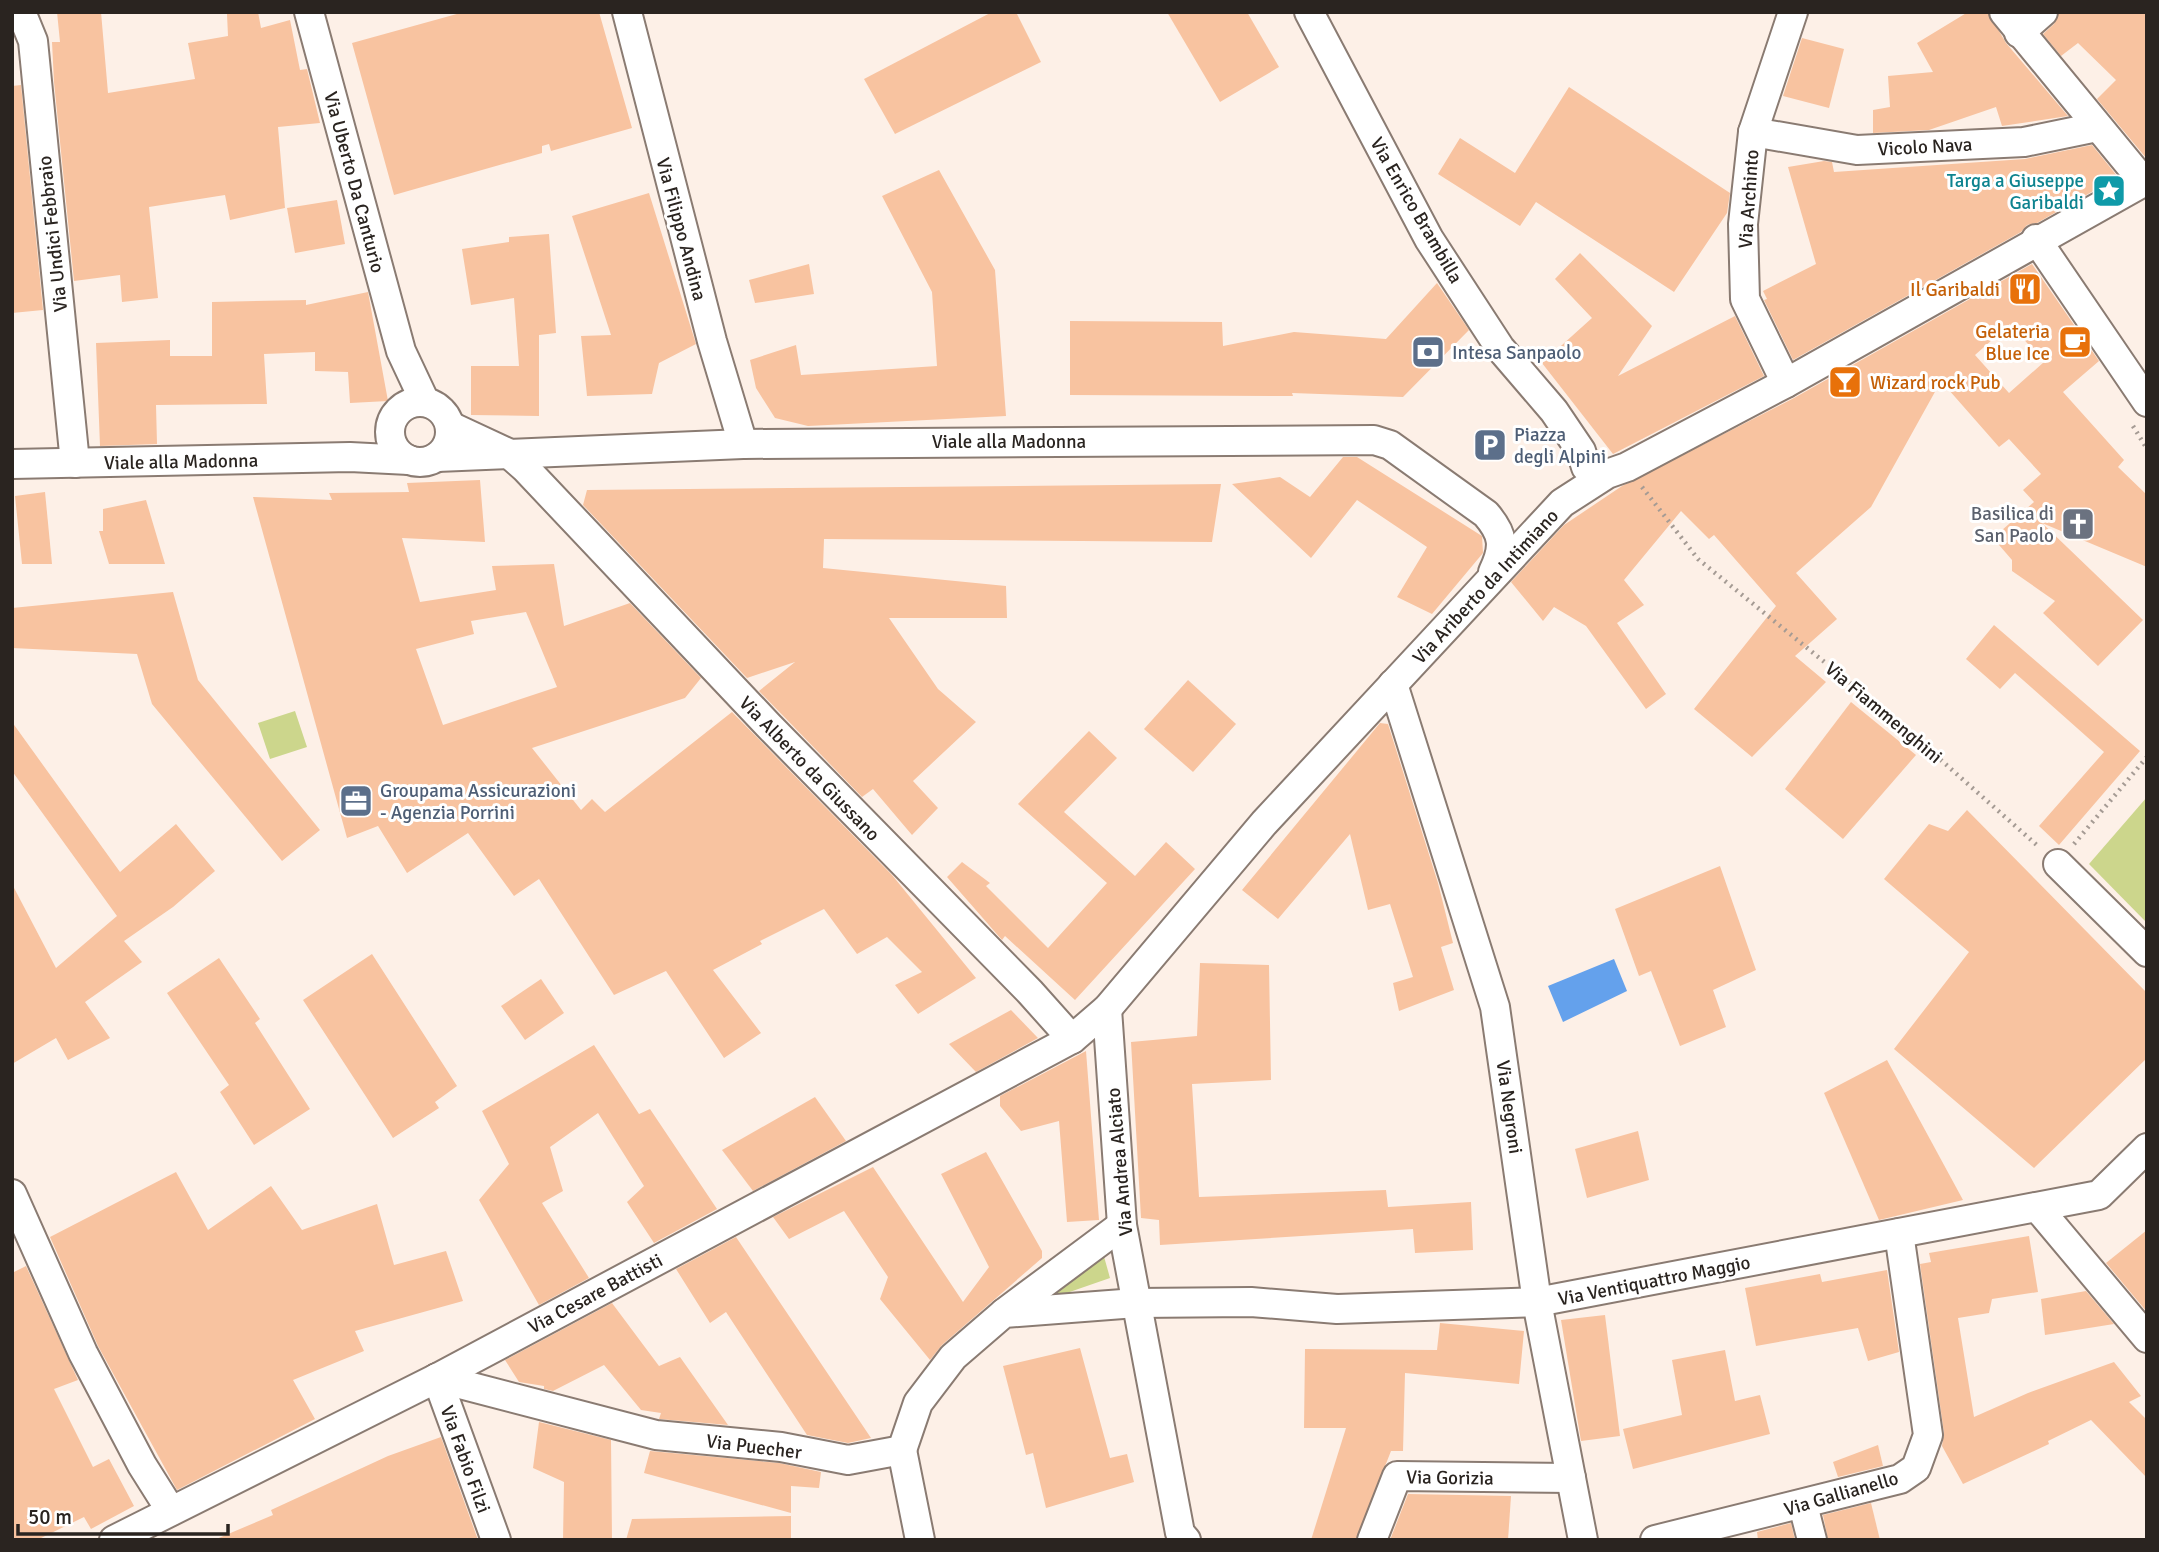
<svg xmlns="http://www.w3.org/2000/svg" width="2159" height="1552" font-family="Signika,sans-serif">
<rect width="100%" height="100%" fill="#fdf0e7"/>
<!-- green -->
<g fill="#ccd68c">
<path d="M 295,711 L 307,747 L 270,759 L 258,723 Z"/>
<path d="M 2147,797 L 2147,923 L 2089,864 Z"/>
<path d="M 1103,1253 L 1110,1278 L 1035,1304 Z"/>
</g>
<!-- water -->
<path fill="#64a1ec" d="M 1614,959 L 1627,991 L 1563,1022 L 1548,986 Z"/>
<!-- building -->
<g fill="#f8c3a0" fill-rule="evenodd">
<path d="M 57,12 L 101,12 L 108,93 L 195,79 L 188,43 L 228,36 L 227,14 L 258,12 L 261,28 L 290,20 L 300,70 L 307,69 L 320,123 L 278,127 L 285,208 L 230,220 L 225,195 L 149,207 L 158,298 L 122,302 L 120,275 L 74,281 L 54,82 L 52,42 L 60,42 Z"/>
<path d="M 464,12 L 599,12 L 632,128 L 551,151 L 549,144 L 542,146 L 542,153 L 394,195 L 352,43 Z"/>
<path d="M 992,12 L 1016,12 L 1041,62 L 895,134 L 864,79 Z"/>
<path d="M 1167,12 L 1247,12 L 1279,67 L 1220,102 Z"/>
<path d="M 1968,12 L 1988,12 L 2006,43 L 2068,116 L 2002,126 L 1996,107 L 1929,130 L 1873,133 L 1873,110 L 1890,107 L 1888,76 L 1933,72 L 1917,43 Z"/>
<path d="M 2059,12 L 2147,12 L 2147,159 L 2097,99 L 2116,80 L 2078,43 L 2061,56 L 2043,34 L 2054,24 Z"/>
<path d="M 1802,38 L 1844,49 L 1829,108 L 1783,96 Z"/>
<path d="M 21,85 L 43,310 L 12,313 L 12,86 Z"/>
<path d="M 1569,87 L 1730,193 L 1727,213 L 1674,292 L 1536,202 L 1520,226 L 1438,174 L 1460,138 L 1515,173 Z"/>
<path d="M 2092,145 L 2118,177 L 2037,223 L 2027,225 L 2021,232 L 1793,360 L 1764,300 L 1767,299 L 1763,291 L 1816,264 L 1788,167 L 1824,161 L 1832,162 L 1834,172 L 2025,159 Z"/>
<path d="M 939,170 L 995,270 L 1006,416 L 808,426 L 775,418 L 756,388 L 750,360 L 796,345 L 801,375 L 937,366 L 932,292 L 882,196 Z"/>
<path d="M 649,193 L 696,344 L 659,363 L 652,394 L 587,396 L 581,336 L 611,335 L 572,216 Z"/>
<path d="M 337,200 L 345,244 L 295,253 L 287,208 Z"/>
<path d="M 549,234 L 556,333 L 539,335 L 539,416 L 471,415 L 471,366 L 519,366 L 514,298 L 471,305 L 462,249 L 509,242 L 509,237 Z"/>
<path d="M 1580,253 L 1652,326 L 1618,376 L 1735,316 L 1764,376 L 1613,454 L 1542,363 L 1592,318 L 1555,279 Z"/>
<path d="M 809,264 L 814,294 L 755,303 L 749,280 Z"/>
<path d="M 2032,264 L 2099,361 L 2063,392 L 2124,460 L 2118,467 L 2147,495 L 2147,567 L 2042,523 L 2143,620 L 2098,666 L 2043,613 L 2055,601 L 2012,571 L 2012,560 L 1993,538 L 2034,502 L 2023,490 L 2041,474 L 2009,439 L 1999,447 L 1941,381 L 1871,507 L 1796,573 L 1837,619 L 1795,656 L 1826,682 L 1752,757 L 1694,709 L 1776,606 L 1714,535 L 1709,539 L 1681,511 L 1624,580 L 1644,605 L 1617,623 L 1666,694 L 1646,709 L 1586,626 L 1554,607 L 1543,621 L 1511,582 L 1564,525 L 1622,486 L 1794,398 ZM 2010,324 L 2044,362 L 2009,393 L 1975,355 Z"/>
<path d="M 1437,283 L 1469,330 L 1403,397 L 1292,393 L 1293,396 L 1070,395 L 1070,321 L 1222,322 L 1223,346 L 1294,332 L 1386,339 Z"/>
<path d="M 368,292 L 388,401 L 350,403 L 348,372 L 315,371 L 315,352 L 264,354 L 267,404 L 156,405 L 157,444 L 100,446 L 96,343 L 170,340 L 170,356 L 212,356 L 212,302 L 306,300 L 306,305 Z"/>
<path d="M 1343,457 L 1357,457 L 1482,536 L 1483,553 L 1432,614 L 1397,597 L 1427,547 L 1357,500 L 1311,558 L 1232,484 L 1280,477 L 1310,497 Z"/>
<path d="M 480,480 L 485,542 L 402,538 L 420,602 L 496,590 L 492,566 L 554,564 L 564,626 L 630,603 L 701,678 L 685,698 L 532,748 L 581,810 L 592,799 L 605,812 L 732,712 L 892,875 L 976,978 L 918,1014 L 895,985 L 922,972 L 887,937 L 857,954 L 824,909 L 760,941 L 762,944 L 713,970 L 761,1033 L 724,1058 L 666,971 L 614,995 L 539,879 L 514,896 L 468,833 L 407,873 L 378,826 L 347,838 L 253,497 L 332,500 L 329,493 L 409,492 L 407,483 ZM 526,612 L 557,687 L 443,725 L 416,649 L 474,634 L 471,621 Z"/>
<path d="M 1221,484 L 1212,542 L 824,539 L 823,568 L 1006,586 L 1007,618 L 889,618 L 938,689 L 976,722 L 913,781 L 938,808 L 912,835 L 873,789 L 862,797 L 759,691 L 795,662 L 747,678 L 583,505 L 587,490 Z"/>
<path d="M 45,492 L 52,564 L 22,564 L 15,496 Z"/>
<path d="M 146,500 L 165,564 L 109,564 L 99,531 L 103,531 L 103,509 Z"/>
<path d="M 173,592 L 198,680 L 320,830 L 282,861 L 152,704 L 137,654 L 12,648 L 12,608 Z"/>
<path d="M 1994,625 L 2140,751 L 2059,845 L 2039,826 L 2104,752 L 2015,673 L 2000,689 L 1966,659 Z"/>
<path d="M 1188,680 L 1236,724 L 1193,772 L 1144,729 Z"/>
<path d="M 1851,702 L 1916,755 L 1843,839 L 1785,789 Z"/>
<path d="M 12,722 L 120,872 L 176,824 L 215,871 L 173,907 L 124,941 L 142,962 L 85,1002 L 110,1038 L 68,1060 L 56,1038 L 12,1064 L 12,884 L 56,968 L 117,916 L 12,771 Z"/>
<path d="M 1380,723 L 1388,724 L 1438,883 L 1453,943 L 1441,947 L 1454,990 L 1399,1011 L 1393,983 L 1413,977 L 1390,904 L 1368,910 L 1350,834 L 1278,919 L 1242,890 Z"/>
<path d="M 1089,731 L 1117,758 L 1064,812 L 1135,876 L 1166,842 L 1195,869 L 1075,1000 L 1005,936 L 1002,940 L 947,877 L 962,862 L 990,883 L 986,886 L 1048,948 L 1107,883 L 1018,804 Z"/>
<path d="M 1967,810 L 2147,993 L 2147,1058 L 2034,1168 L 1894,1049 L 1969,952 L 1884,879 L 1929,824 L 1948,831 Z"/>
<path d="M 1720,866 L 1756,970 L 1713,990 L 1726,1027 L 1680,1046 L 1651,971 L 1639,976 L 1615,909 Z"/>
<path d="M 372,954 L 457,1086 L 435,1102 L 439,1108 L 393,1138 L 303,1000 Z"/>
<path d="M 219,958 L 260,1019 L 255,1023 L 310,1109 L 254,1145 L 220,1092 L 229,1085 L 167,993 Z"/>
<path d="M 1200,963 L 1269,965 L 1271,1080 L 1192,1084 L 1199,1197 L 1386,1190 L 1388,1207 L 1471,1202 L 1473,1250 L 1415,1253 L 1413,1229 L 1160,1245 L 1159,1220 L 1141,1218 L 1131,1042 L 1197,1036 Z"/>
<path d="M 541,979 L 564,1013 L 525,1040 L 501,1006 Z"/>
<path d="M 1011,1010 L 1038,1038 L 976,1072 L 949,1044 Z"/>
<path d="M 594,1045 L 639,1114 L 650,1109 L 717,1209 L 654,1243 L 627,1202 L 644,1186 L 598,1113 L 550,1147 L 563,1191 L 542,1203 L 589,1278 L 539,1305 L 479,1200 L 509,1164 L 482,1111 Z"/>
<path d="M 1086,1051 L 1099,1220 L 1067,1222 L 1059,1121 L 1021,1131 L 1000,1106 L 1000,1096 Z"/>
<path d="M 1887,1060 L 1963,1200 L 1879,1220 L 1824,1093 Z"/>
<path d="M 815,1097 L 846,1141 L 753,1191 L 722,1150 Z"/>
<path d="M 1638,1131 L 1649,1180 L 1587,1198 L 1575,1149 Z"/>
<path d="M 986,1152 L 1042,1251 L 1042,1258 L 942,1345 L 930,1360 L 880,1299 L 888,1277 L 844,1211 L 789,1239 L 773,1217 L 873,1167 L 963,1302 L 989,1267 L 941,1174 Z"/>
<path d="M 176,1172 L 208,1230 L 271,1186 L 302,1230 L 377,1204 L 394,1265 L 446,1251 L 463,1301 L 355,1331 L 364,1351 L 293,1380 L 315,1419 L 177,1490 L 98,1346 L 50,1237 Z"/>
<path d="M 2147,1230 L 2147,1312 L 2106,1263 Z"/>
<path d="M 2029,1236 L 2038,1292 L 1992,1299 L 1989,1313 L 1958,1318 L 1974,1417 L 2028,1393 L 2114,1362 L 2141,1396 L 2129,1402 L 2147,1420 L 2147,1478 L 2091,1420 L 2048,1441 L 2049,1444 L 1963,1484 L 1942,1446 L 1944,1433 L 1920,1264 L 1931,1262 L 1929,1253 Z"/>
<path d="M 736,1237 L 871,1438 L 848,1443 L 807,1435 L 726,1312 L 710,1323 L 676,1269 Z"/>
<path d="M 26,1266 L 78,1380 L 54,1389 L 93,1467 L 109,1459 L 134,1506 L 91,1529 L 84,1517 L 37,1540 L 12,1540 L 12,1273 Z"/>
<path d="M 1887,1270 L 1899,1352 L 1868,1361 L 1858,1328 L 1756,1346 L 1745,1288 L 1820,1274 L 1822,1282 Z"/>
<path d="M 2086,1291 L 2114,1324 L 2045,1335 L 2041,1299 Z"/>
<path d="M 612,1303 L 659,1366 L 680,1357 L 728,1425 L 659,1419 L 661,1413 L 641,1410 L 604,1365 L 553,1391 L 544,1389 L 544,1386 L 519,1382 L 505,1360 Z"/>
<path d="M 1605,1315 L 1620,1436 L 1581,1441 L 1561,1320 Z"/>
<path d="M 1440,1323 L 1524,1331 L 1519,1384 L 1405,1373 L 1403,1451 L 1391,1451 L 1356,1540 L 1311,1540 L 1346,1428 L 1304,1428 L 1305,1349 L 1437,1350 Z"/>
<path d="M 1080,1348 L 1110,1458 L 1127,1454 L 1134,1482 L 1046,1508 L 1033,1453 L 1026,1455 L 1003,1366 Z"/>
<path d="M 1725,1350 L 1735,1401 L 1760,1395 L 1770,1434 L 1633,1469 L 1623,1429 L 1682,1415 L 1672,1360 Z"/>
<path d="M 539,1422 L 611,1440 L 612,1540 L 563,1540 L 564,1482 L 533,1468 Z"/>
<path d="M 441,1437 L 478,1540 L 214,1540 L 273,1515 L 271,1510 L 388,1456 Z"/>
<path d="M 1878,1445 L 1883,1466 L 1838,1477 L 1833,1462 Z"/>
<path d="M 650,1451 L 779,1463 L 821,1472 L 819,1488 L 791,1486 L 791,1513 L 644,1473 Z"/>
<path d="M 1408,1494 L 1511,1496 L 1508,1540 L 1390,1540 Z"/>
<path d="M 1871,1503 L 1880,1540 L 1828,1540 L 1823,1515 Z"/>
<path d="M 791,1516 L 791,1540 L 626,1540 L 632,1519 Z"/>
<path d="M 1791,1523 L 1795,1540 L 1758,1540 L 1757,1532 Z"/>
</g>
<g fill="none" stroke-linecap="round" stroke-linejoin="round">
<defs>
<g id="minor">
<path d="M 309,12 L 401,351 L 425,402"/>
<path d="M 627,12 L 712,341 L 743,444"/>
<path d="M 1309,12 L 1429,239 L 1500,348 L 1554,411 L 1581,451 L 1586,467"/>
<path d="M 2004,12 L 2143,181"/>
<path d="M 12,14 L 24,19 L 33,41 L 75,463"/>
<path d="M 2019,33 L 2043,12"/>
<path d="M 1753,132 L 1857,150 L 2024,142 L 2097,127"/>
<path d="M 2036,239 L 2147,402"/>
<path d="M 1786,383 L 1745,299 L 1743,224 L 1753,132 L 1793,12"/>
<circle cx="420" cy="432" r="30"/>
<path d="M 450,426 L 508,453 L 525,468 L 768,725 L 1030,992 L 1072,1039"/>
<path d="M 437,457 L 743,444 L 1374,440 L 1390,445 L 1486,514 C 1504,535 1505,547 1493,572"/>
<path d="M 12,464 L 350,457 L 409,460"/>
<path d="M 1393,684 L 1495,1007 L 1537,1302 L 1583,1540"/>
<path d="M 2058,864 L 2147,952"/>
<path d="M 1107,1009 L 1122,1225 L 1180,1533 L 1186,1540"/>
<path d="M 12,1194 L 83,1353 L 142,1465 L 171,1511"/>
<path d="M 2037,1207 L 2147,1338"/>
<path d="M 1004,1313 L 1122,1225"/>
<path d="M 437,1378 L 656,1435 L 781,1447 L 848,1460 L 902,1450 L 918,1403 L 953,1357 L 1004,1313 L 1136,1303 L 1251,1302 L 1337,1309 L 1537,1302 L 2099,1195 L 2147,1148"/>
<path d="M 437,1378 L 496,1540"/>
<path d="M 902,1450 L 920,1540"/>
<path d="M 1803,1505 L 1812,1540"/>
<path d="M 114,1540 L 437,1378 L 1072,1039 L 1107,1009 L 1264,823 L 1562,503 L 1607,474 L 1627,467 L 1786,383 L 2147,180"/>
<path d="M 1372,1540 L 1397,1476 L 1571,1478"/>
<path d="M 1655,1540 L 1900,1479 L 1916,1468 L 1928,1435 L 1899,1233"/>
</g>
</defs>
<!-- minor casing -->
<use href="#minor" stroke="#8a7b72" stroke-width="32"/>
<!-- path -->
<g stroke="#a59b94" stroke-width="4.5" stroke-dasharray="2 5" stroke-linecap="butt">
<path d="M 2133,426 L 2147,449"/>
<path d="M 1642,487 L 1698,559 L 1898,722 L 2039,847"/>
<path d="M 2074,844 L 2147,757"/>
</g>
<!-- minor -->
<use href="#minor" stroke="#fff" stroke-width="28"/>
</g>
<!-- icons -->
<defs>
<symbol id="sight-square" viewBox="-11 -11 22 22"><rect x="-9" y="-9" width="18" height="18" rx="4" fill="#0f9aa8" stroke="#fff"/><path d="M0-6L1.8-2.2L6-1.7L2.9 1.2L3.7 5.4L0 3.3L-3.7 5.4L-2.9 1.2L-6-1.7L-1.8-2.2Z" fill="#fff"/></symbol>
<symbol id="restaurant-square" viewBox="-11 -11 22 22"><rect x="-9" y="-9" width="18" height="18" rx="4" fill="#e8710a" stroke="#fff"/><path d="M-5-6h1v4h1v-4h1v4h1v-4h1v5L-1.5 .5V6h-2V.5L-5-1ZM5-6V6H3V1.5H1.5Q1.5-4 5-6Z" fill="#fff"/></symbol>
<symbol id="cafe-square" viewBox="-11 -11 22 22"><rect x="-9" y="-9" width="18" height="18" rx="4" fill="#e8710a" stroke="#fff"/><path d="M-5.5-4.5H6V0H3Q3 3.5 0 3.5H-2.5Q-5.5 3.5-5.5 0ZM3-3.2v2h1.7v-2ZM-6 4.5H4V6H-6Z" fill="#fff"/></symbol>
<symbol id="bank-square" viewBox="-11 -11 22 22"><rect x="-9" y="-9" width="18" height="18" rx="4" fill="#5c6f8a" stroke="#fff"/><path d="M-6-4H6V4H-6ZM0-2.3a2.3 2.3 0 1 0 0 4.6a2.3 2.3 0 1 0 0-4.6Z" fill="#fff"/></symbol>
<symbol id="bar-square" viewBox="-11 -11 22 22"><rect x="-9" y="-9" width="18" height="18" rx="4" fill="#e8710a" stroke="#fff"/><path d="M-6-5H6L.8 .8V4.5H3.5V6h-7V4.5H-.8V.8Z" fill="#fff"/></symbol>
<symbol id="parking-square" viewBox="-11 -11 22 22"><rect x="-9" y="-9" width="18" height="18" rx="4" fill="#5c6f8a" stroke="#fff"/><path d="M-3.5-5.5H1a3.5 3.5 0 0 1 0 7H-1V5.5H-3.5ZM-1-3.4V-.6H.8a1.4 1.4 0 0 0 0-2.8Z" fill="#fff"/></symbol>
<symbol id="church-square" viewBox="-11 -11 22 22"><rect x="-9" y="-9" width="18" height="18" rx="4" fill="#6b7280" stroke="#fff"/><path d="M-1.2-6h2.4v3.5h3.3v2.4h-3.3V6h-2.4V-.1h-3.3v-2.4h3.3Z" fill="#fff"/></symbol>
<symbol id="office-square" viewBox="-11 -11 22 22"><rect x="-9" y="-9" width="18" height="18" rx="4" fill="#5c6f8a" stroke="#fff"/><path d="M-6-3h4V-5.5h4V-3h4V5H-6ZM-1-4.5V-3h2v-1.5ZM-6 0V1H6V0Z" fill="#fff"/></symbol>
</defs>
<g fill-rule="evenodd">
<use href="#sight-square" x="2090" y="172" width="38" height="38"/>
<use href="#restaurant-square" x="2006" y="270" width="38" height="38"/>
<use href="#cafe-square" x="2056" y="323" width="38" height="38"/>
<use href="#bank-square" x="1409" y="333" width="38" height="38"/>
<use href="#bar-square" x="1826" y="363" width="38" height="38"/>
<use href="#parking-square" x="1471" y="426" width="38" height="38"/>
<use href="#church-square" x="2059" y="505" width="38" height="38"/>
<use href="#office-square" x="337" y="782" width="38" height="38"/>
</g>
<g text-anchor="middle" stroke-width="6" stroke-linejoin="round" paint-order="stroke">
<!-- street labels -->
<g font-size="19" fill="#2a2420" stroke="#fff">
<text transform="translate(1925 146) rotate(-3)" y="7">Vicolo Nava</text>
<text transform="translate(355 182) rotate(75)" y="7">Via Uberto Da Canturio</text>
<text transform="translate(1748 199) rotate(-86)" y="7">Via Archinto</text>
<text transform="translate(1417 210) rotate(60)" y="7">Via Enrico Brambilla</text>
<text transform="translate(682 229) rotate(75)" y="7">Via Filippo Andina</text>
<text transform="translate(52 234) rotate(-96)" y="7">Via Undici Febbraio</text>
<text x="1009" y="448">Viale alla Madonna</text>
<text transform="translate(181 461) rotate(-1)" y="7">Viale alla Madonna</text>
<text transform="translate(1485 586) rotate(-47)" y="7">Via Ariberto da Intimiano</text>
<text transform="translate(1884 712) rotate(40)" y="7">Via Fiammenghini</text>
<text transform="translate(810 768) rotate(46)" y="7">Via Alberto da Giussano</text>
<text transform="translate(1510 1107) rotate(82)" y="7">Via Negroni</text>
<text transform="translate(1119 1162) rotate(-95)" y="7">Via Andrea Alciato</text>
<text transform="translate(1654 1280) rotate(-11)" y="7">Via Ventiquattro Maggio</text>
<text transform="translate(595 1293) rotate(-28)" y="7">Via Cesare Battisti</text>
<text transform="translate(754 1446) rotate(7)" y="7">Via Puecher</text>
<text transform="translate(466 1459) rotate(70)" y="7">Via Fabio Filzi</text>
<text transform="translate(1450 1477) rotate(1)" y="7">Via Gorizia</text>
<text transform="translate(1841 1493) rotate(-16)" y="7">Via Gallianello</text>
</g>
<!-- culture labels -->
<g font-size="19" fill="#0d838f" stroke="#fff" text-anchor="end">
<text x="2084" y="187">Targa a Giuseppe<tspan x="2084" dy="22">Garibaldi</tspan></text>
</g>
<!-- food labels -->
<g font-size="19" fill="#c56008" stroke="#fff" text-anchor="end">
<text x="2000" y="296">Il Garibaldi</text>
<text x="2050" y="338">Gelateria<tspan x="2050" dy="22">Blue Ice</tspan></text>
<text x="1870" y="389" text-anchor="start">Wizard rock Pub</text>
</g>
<!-- service labels -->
<g font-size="19" fill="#4e5e75" stroke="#fff" text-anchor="start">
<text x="1452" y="359">Intesa Sanpaolo</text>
<text x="1514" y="441">Piazza<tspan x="1514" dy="22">degli Alpini</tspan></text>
<text x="380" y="797">Groupama Assicurazioni<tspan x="380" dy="22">- Agenzia Porrini</tspan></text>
</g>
<!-- worship labels -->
<g font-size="19" fill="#5b616d" stroke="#fff" text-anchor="end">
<text x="2054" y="520">Basilica di<tspan x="2054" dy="22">San Paolo</tspan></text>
</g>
</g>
<!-- border -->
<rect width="2159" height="1552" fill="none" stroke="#2a2420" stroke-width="28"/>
<!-- scale -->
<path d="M18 1524v10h210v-10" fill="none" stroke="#2a2420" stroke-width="3.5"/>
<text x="28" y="1524" font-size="21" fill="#2a2420" stroke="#ffffff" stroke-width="5" paint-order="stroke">50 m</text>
</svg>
